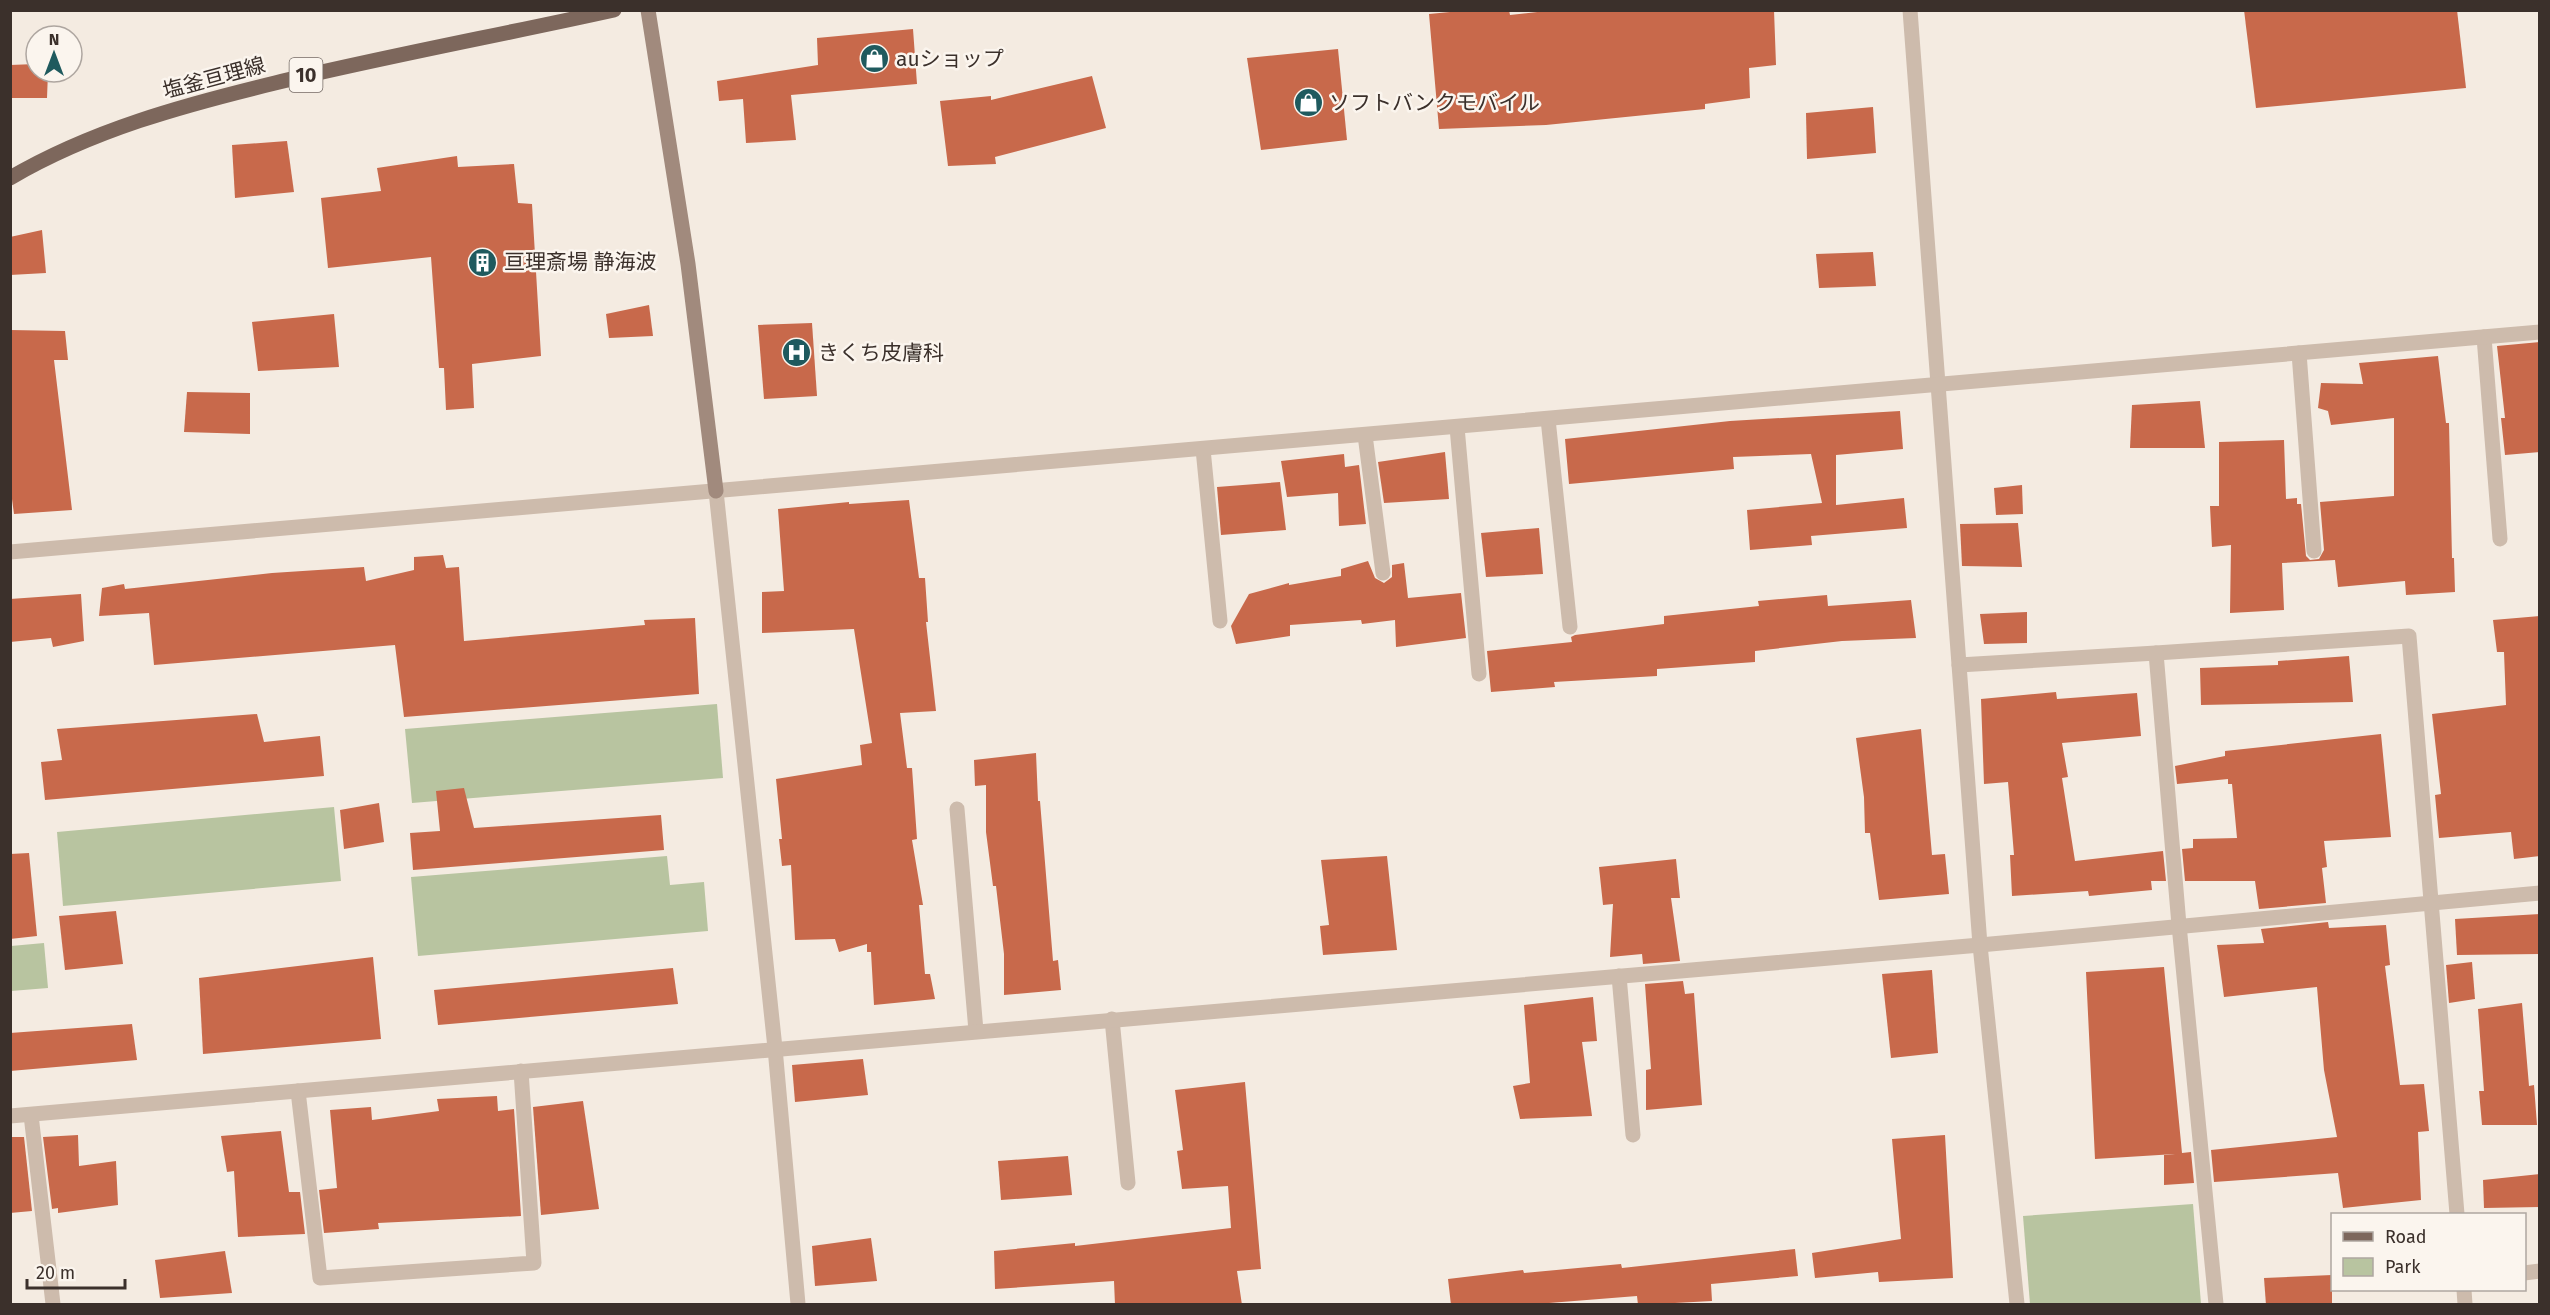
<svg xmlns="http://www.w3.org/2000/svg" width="2550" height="1315" font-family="'Fira Sans','Noto Sans JP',sans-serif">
<rect width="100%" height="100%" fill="#f4ebe1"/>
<!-- green -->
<g fill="#b8c4a0">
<path d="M 717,704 L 723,778 L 412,803 L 405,729 Z"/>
<path d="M 334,807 L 341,881 L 63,906 L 57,832 Z"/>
<path d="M 667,856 L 670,885 L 704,882 L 708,931 L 418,956 L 411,877 Z"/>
<path d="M 44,943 L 48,988 L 11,991 L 11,946 Z"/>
<path d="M 2193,1204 L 2201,1304 L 2030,1304 L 2023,1216 Z"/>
</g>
<!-- building -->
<g fill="#c8694b">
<path d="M 1471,10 L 1509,10 L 1510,15 L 1555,10 L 1774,10 L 1776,65 L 1749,68 L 1750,98 L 1705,104 L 1705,109 L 1546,125 L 1439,129 L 1429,14 Z"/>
<path d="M 2244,10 L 2457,10 L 2466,88 L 2256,108 Z"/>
<path d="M 913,29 L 917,84 L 791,95 L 796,140 L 746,143 L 743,99 L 719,101 L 717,81 L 818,65 L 817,38 Z"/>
<path d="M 1338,49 L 1347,140 L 1261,150 L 1247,58 Z"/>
<path d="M 36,64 L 36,72 L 48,72 L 47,98 L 10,98 L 10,65 Z"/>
<path d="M 1092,76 L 1106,128 L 995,157 L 996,164 L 948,166 L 940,101 L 991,96 L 991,100 Z"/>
<path d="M 1873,107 L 1876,153 L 1807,159 L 1806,113 Z"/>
<path d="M 287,141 L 294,192 L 235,198 L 232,145 Z"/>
<path d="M 457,156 L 458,167 L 514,164 L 518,203 L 532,204 L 541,356 L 472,364 L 474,408 L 446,410 L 444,368 L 439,368 L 431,257 L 328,268 L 321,198 L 381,191 L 377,168 Z"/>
<path d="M 42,230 L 46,273 L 10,275 L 10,237 Z"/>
<path d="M 1873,252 L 1876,286 L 1819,288 L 1816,254 Z"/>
<path d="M 649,305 L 653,336 L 609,338 L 606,314 Z"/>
<path d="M 334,314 L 339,367 L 258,371 L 252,322 Z"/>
<path d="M 812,323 L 817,396 L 764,399 L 758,325 Z"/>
<path d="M 10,330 L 65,331 L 68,360 L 54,360 L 72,510 L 14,514 L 10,484 Z"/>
<path d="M 2540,342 L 2540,452 L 2505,455 L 2501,418 L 2505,418 L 2497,346 Z"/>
<path d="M 2438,356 L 2446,423 L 2449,423 L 2452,558 L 2454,558 L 2455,592 L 2406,595 L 2405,581 L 2338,587 L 2335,560 L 2282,563 L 2284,610 L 2230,613 L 2231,545 L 2212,547 L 2210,506 L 2219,506 L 2219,442 L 2284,440 L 2286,499 L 2297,498 L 2297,504 L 2301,504 L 2306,556 L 2310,560 L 2319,559 L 2324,550 L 2320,502 L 2394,496 L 2394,418 L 2331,425 L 2328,411 L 2318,408 L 2321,383 L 2363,384 L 2359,363 Z"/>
<path d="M 187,392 L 250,393 L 250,434 L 184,432 Z"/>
<path d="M 2200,401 L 2205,448 L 2130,448 L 2132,405 Z"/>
<path d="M 1900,411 L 1903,449 L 1836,455 L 1836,505 L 1904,498 L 1907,528 L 1811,536 L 1812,545 L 1750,550 L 1747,510 L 1822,503 L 1811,454 L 1733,457 L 1734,469 L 1569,484 L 1565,439 L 1730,421 Z"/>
<path d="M 1445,452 L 1449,499 L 1384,503 L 1378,462 Z"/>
<path d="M 1344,454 L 1345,467 L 1359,465 L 1366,524 L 1339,526 L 1338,493 L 1287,497 L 1281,461 Z"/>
<path d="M 1280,482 L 1286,530 L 1221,535 L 1217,487 Z"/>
<path d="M 2022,485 L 2023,514 L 1996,515 L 1994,488 Z"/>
<path d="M 909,500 L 919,578 L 925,578 L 928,622 L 926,622 L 936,711 L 900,713 L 907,768 L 912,768 L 917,839 L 912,840 L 923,905 L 919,905 L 925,974 L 930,974 L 935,999 L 874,1005 L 871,952 L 867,952 L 867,944 L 839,952 L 835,939 L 795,940 L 791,865 L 782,866 L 779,839 L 782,839 L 776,779 L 862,765 L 860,745 L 872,743 L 854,629 L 762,633 L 762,592 L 784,591 L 778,509 L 849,502 L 849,504 Z"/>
<path d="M 2018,523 L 2022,567 L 1962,566 L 1960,524 Z"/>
<path d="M 1539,528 L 1543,574 L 1486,577 L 1481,533 Z"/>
<path d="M 443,555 L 446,568 L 459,567 L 464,641 L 645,625 L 644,620 L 695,618 L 699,694 L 404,717 L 395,645 L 154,665 L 149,613 L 99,616 L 102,588 L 124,584 L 125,589 L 272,573 L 364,567 L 366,581 L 414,570 L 414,557 Z"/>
<path d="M 1368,561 L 1375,578 L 1384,583 L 1392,577 L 1392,565 L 1404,563 L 1408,598 L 1461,593 L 1466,638 L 1396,647 L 1395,620 L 1362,624 L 1361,620 L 1290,625 L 1290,636 L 1236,644 L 1231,626 L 1249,594 L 1289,583 L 1289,585 L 1341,576 L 1341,569 Z"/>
<path d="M 81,594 L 84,641 L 53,647 L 51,638 L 10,642 L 10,599 Z"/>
<path d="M 1827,595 L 1828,606 L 1911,600 L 1916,638 L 1842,641 L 1755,651 L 1755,662 L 1657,669 L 1657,676 L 1554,682 L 1555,687 L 1491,692 L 1487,651 L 1572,642 L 1571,637 L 1575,635 L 1664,624 L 1664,616 L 1759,606 L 1758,601 Z"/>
<path d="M 2027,612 L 2027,643 L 1984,644 L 1980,614 Z"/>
<path d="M 2540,616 L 2540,856 L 2514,859 L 2511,832 L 2439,838 L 2435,795 L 2441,794 L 2432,714 L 2506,705 L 2504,652 L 2497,652 L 2493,620 Z"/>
<path d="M 2349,656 L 2353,702 L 2201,705 L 2200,668 L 2278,665 L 2278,661 Z"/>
<path d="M 2056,692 L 2057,699 L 2137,693 L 2141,736 L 2062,743 L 2068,777 L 2062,778 L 2075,861 L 2163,851 L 2166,881 L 2151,881 L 2152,890 L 2089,896 L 2088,891 L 2012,896 L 2010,855 L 2014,855 L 2008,782 L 1984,784 L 1981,699 Z"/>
<path d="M 257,714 L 264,742 L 320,736 L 324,776 L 45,800 L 41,762 L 62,760 L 57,729 Z"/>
<path d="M 1921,729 L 1932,855 L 1945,854 L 1949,894 L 1879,900 L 1870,833 L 1865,833 L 1864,797 L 1856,738 Z"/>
<path d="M 2381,734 L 2391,837 L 2324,841 L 2327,867 L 2322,868 L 2326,903 L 2259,909 L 2255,881 L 2185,881 L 2182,849 L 2193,848 L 2193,839 L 2237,838 L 2232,784 L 2228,784 L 2228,779 L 2177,784 L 2175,766 L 2225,756 L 2225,751 Z"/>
<path d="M 1036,753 L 1038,801 L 1040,801 L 1053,961 L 1058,960 L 1061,990 L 1004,995 L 1004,954 L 996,886 L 993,886 L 986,832 L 986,785 L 975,786 L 974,760 Z"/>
<path d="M 464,788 L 474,828 L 661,815 L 664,850 L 413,870 L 410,833 L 440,831 L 436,791 Z"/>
<path d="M 379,803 L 384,842 L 344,849 L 340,810 Z"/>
<path d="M 29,853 L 37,936 L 10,939 L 10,854 Z"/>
<path d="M 1387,856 L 1397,950 L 1323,955 L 1320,926 L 1329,925 L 1321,860 Z"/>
<path d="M 1676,859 L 1680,898 L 1671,898 L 1680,961 L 1643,964 L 1642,954 L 1610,957 L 1613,904 L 1603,905 L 1599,867 Z"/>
<path d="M 116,911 L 123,964 L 65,970 L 59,916 Z"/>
<path d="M 2540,914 L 2540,954 L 2457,955 L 2455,919 Z"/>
<path d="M 2328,922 L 2329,928 L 2386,925 L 2390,965 L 2385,966 L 2400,1085 L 2424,1084 L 2429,1131 L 2418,1132 L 2421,1200 L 2343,1208 L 2338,1173 L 2214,1182 L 2211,1150 L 2337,1137 L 2324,1070 L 2317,987 L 2224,997 L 2217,945 L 2264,943 L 2261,929 Z"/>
<path d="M 373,957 L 381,1039 L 203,1054 L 199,978 Z"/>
<path d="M 2472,962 L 2475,999 L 2449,1003 L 2446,965 Z"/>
<path d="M 2164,967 L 2182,1153 L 2191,1152 L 2194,1183 L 2164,1185 L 2164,1155 L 2175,1154 L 2095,1159 L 2086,972 Z"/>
<path d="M 673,968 L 678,1004 L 438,1025 L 434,990 Z"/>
<path d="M 1932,970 L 1938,1053 L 1891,1058 L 1882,974 Z"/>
<path d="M 1683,981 L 1685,994 L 1694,993 L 1702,1105 L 1646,1110 L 1646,1070 L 1651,1069 L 1645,984 Z"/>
<path d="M 1593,997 L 1597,1041 L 1582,1042 L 1592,1116 L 1520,1119 L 1513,1086 L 1530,1083 L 1524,1005 Z"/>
<path d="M 2522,1003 L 2529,1086 L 2534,1085 L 2537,1125 L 2482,1125 L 2479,1091 L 2484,1091 L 2478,1009 Z"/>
<path d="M 132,1024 L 137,1060 L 10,1071 L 10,1033 Z"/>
<path d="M 863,1059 L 868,1095 L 795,1102 L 792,1065 Z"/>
<path d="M 1245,1082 L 1261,1269 L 1237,1271 L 1242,1305 L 1115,1305 L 1114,1281 L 995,1289 L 994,1251 L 1075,1243 L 1075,1246 L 1231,1228 L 1228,1186 L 1182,1189 L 1177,1151 L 1183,1150 L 1175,1090 Z"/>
<path d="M 497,1096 L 498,1111 L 514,1109 L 521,1216 L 378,1223 L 379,1229 L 324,1233 L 319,1190 L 337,1188 L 330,1110 L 371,1107 L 372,1120 L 439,1111 L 437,1099 Z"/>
<path d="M 583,1101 L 599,1209 L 541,1215 L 533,1107 Z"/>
<path d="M 281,1131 L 289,1192 L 300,1192 L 305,1234 L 238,1237 L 234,1171 L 227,1172 L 221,1136 Z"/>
<path d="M 78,1135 L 79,1166 L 116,1161 L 118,1205 L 58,1213 L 58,1208 L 52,1209 L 43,1137 Z"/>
<path d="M 1945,1135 L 1953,1278 L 1879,1282 L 1878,1272 L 1815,1278 L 1812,1253 L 1901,1239 L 1892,1139 Z"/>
<path d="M 10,1137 L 24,1137 L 32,1211 L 10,1213 Z"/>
<path d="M 1068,1156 L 1072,1195 L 1001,1200 L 998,1161 Z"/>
<path d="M 2540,1174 L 2540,1207 L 2484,1208 L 2483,1180 Z"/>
<path d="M 871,1238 L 877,1281 L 815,1286 L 812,1246 Z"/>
<path d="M 1795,1249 L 1798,1276 L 1711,1284 L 1712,1301 L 1638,1305 L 1637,1296 L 1524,1305 L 1451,1305 L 1448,1279 L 1523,1270 L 1524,1273 L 1621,1264 L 1622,1268 Z"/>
<path d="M 225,1251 L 232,1293 L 160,1298 L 155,1260 Z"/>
<path d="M 2332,1275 L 2332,1305 L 2266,1305 L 2264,1278 Z"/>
</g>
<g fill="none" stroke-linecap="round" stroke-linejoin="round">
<!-- street -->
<g stroke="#cdbbac" stroke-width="15">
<path d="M 1910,10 L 1980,945 L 2017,1304"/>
<path d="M 2484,337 L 2500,539"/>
<path d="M 2299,353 L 2314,551"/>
<path d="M 1548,419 L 1570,627"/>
<path d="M 1457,427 L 1479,674"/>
<path d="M 1365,435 L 1383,573"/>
<path d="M 1203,449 L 1220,621"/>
<path d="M 716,491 L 775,1048 L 798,1304"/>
<path d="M 10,552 L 2540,332"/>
<path d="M 2156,653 L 2409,636 L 2457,1214"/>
<path d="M 1959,665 L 2156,653 L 2179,925 L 2216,1304"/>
<path d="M 957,809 L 976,1031"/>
<path d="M 1619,976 L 1633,1135"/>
<path d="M 1112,1019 L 1128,1183"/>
<path d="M 298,1091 L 320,1278 L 534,1263 L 521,1071"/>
<path d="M 31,1115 L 53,1304"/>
<path d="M 10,1116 L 1980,945 L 2540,893"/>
<path d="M 2524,1273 L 2540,1271"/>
<path d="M 2464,1290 L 2465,1304"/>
</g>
<!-- secondary -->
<path stroke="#a18a7d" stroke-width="15" d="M 648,10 L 688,264 L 716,491"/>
<!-- primary -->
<path stroke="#7d675c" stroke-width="15" d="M 10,178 C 92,130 184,105 275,83 C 387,56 501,35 614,10"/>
</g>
<!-- icons -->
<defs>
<symbol id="shop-disc" viewBox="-11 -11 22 22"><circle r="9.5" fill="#1f5a5e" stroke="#fbf5ee"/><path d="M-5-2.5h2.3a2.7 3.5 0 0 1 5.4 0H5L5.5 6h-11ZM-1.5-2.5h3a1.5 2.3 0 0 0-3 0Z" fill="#fff"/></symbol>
<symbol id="building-disc" viewBox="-11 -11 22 22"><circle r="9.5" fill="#1f5a5e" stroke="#fbf5ee"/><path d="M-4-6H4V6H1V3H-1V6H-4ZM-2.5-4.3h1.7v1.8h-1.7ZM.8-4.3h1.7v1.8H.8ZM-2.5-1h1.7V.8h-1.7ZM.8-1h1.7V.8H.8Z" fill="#fff"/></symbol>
<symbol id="hospital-disc" viewBox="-11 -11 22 22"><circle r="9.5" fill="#1f5a5e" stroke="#fbf5ee"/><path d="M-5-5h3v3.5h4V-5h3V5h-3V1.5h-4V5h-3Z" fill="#fff"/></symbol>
</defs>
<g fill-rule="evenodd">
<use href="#shop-disc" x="858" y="42" width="33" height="33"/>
<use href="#shop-disc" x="1292" y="86" width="33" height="33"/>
<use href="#building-disc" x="466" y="246" width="33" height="33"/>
<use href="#hospital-disc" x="780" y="336" width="33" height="33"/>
</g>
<g text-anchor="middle" stroke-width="5" stroke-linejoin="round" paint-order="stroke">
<!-- shield labels -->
<rect fill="#fbf5ee" stroke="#756b66" stroke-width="1.5" x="289.5" y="58" width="33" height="34" rx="4.5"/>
<g font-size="20" font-weight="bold" fill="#3b302b">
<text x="306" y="82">10</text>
</g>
<!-- poi labels -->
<g font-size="21" fill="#3b302b" stroke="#fbf5ee" text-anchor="start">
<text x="896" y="66">auショップ</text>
<text x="1329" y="110">ソフトバンクモバイル</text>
<text x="504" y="269">亘理斎場 静海波</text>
<text x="818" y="360">きくち皮膚科</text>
</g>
<!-- street labels -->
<g font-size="21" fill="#3b302b" stroke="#fbf5ee">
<text transform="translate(214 78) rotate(-15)" y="7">塩釜亘理線</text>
</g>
</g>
<!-- border -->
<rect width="2550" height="1315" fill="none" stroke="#3b302b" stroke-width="24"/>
<!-- legend -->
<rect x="2331" y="1213" width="195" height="78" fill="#fbf5ee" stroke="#aea6a0" stroke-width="1.5"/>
<rect x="2343" y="1232" width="30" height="9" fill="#7d675c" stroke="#aea6a0" stroke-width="1.5"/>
<text x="2385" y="1243" font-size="18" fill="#3b302b">Road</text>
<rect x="2343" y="1258" width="30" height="18" fill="#b8c4a0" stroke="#aea6a0" stroke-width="1.5"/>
<text x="2385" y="1273" font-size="18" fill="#3b302b">Park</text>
<!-- north arrow -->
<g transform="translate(54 54)"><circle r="28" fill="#fbf5ee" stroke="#aea6a0" stroke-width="1.5"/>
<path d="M0-4.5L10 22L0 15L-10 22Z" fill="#1f5a5e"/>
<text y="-9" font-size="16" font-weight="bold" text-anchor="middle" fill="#3b302b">N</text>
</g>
<!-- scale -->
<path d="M27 1279v9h98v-9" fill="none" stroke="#3b302b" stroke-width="3"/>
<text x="36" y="1279" font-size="18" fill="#3b302b" stroke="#fbf5ee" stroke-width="4.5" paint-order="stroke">20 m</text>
</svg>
